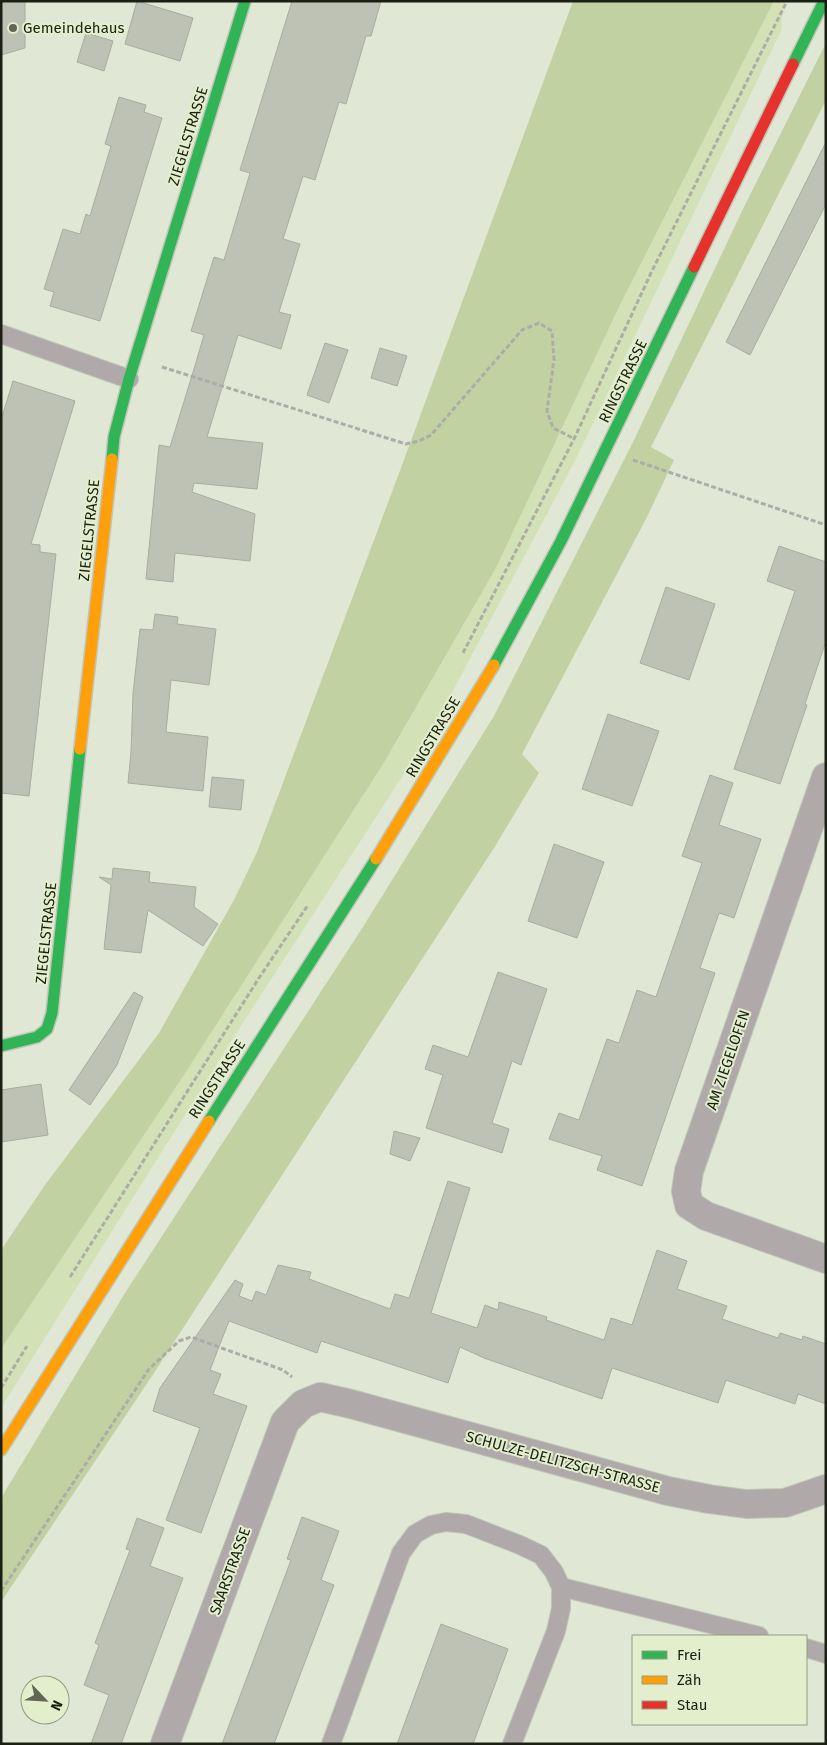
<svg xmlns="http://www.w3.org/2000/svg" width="827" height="1745" font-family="'Fira Sans',sans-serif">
<rect width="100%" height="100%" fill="#e0e7d4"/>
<!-- green -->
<path fill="#d3e2b6" d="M 774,1 L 784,1 L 781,31 L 575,461 L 431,732 L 237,1032 L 1,1408 L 1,1349 L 184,1075 L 385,761 L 496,568 L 619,307 Z"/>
<!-- forest -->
<g fill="#c2d1a2">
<path d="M 573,1 L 774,1 L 619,307 L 496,568 L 385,761 L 184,1075 L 1,1349 L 1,1250 L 45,1185 L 159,1033 L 234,900 L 257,852 L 398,476 Z"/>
<path d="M 826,43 L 826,100 L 651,447 L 674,460 L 647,517 L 522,754 L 539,773 L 494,848 L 154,1373 L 1,1602 L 1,1498 L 125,1293 L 361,930 L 494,716 L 634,440 L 742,211 Z"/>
</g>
<!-- building -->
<g fill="#bdc2b4" stroke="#a8ae9f">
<path d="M 1,1 L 25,1 L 25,48 L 1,55 Z"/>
<path d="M 137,1 L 193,18 L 180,61 L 125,44 Z"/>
<path d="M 292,1 L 381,1 L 371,36 L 366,36 L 346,104 L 339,102 L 315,180 L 303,176 L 283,239 L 300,244 L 279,312 L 291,315 L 281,349 L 238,335 L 207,437 L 263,443 L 257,489 L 194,483 L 192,492 L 255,514 L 250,561 L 175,553 L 173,582 L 146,579 L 159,445 L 170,447 L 194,369 L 204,335 L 191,331 L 214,257 L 224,260 L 250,173 L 240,170 Z"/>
<path d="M 86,33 L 113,41 L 104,71 L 77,62 Z"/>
<path d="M 119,97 L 146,105 L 144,112 L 162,118 L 100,321 L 50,306 L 54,292 L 44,289 L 63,229 L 80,234 L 86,214 L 90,216 L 111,146 L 105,144 Z"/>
<path d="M 826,142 L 826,204 L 750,355 L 726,342 Z"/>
<path d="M 325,343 L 348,350 L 329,403 L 307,395 Z"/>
<path d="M 380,348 L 407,356 L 397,386 L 371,378 Z"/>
<path d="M 13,381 L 75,401 L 31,544 L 40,545 L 40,552 L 56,554 L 29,796 L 1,793 L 1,420 Z"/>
<path d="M 779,546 L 826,562 L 826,641 L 805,704 L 807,705 L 780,784 L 734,769 L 795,591 L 767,581 Z"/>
<path d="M 666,587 L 715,604 L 689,680 L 640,663 Z"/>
<path d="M 155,614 L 178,617 L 177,624 L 216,629 L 209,685 L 171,680 L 166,732 L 208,737 L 203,791 L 128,783 L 131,752 L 133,694 L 140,629 L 153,630 Z"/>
<path d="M 608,714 L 659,731 L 632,806 L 582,789 Z"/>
<path d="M 710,775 L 733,783 L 719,825 L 761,839 L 734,918 L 719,913 L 700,968 L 715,973 L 642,1186 L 597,1170 L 602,1156 L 549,1139 L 559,1113 L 579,1120 L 607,1039 L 619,1043 L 637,990 L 656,997 L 702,863 L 682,856 Z"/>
<path d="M 212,777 L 244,780 L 241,810 L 209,807 Z"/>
<path d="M 554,844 L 604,862 L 577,938 L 528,921 Z"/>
<path d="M 113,868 L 150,872 L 149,882 L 196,887 L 194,907 L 218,924 L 203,946 L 148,910 L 141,953 L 104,949 L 111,885 L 99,877 L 112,879 Z"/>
<path d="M 498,972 L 547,989 L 521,1065 L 512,1061 L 492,1123 L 509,1129 L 502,1153 L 426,1128 L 443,1075 L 425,1069 L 433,1045 L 468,1057 Z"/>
<path d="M 134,992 L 143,997 L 117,1065 L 90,1105 L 69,1090 Z"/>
<path d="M 41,1084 L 48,1135 L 1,1142 L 1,1090 Z"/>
<path d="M 394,1131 L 420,1138 L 410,1161 L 390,1154 Z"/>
<path d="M 448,1181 L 470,1188 L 431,1313 L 477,1328 L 485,1305 L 498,1310 L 499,1302 L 547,1317 L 546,1320 L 604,1340 L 611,1318 L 632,1325 L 657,1250 L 687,1261 L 677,1289 L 727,1306 L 722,1319 L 778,1338 L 780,1333 L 802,1340 L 803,1336 L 826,1344 L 826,1404 L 798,1394 L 795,1404 L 726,1380 L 718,1403 L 612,1368 L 602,1399 L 484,1358 L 460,1347 L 448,1383 L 321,1341 L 317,1353 L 229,1321 L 210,1370 L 221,1374 L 213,1394 L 247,1406 L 201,1533 L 166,1520 L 200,1428 L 153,1411 L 160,1388 L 235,1280 L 243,1284 L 239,1296 L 252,1301 L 256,1291 L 266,1295 L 278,1265 L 311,1272 L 309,1279 L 390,1309 L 395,1294 L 409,1298 Z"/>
<path d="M 302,1517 L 339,1531 L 321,1580 L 334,1585 L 274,1744 L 222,1744 L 291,1560 L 287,1559 Z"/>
<path d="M 137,1518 L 164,1528 L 150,1566 L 183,1578 L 121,1744 L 91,1744 L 109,1695 L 84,1685 L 99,1645 L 95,1643 L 130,1550 L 126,1549 Z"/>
<path d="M 441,1624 L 508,1649 L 473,1744 L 397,1744 Z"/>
</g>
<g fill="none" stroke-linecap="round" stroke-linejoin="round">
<defs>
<g id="lane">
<path d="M 1,334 L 129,379"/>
<path d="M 561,1587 L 759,1636"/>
<path d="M 806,1648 L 826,1654"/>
<path d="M 331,1744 L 401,1553 L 415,1534 L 431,1525 L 446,1522 L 466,1524 L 520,1545 L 541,1555 L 554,1572 L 561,1587 L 561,1608 L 556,1631 L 512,1744"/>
</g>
<g id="street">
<path d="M 826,777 L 689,1171 L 686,1191 L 689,1205 L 706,1216 L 826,1259"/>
<path d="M 165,1744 L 285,1422 L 303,1404 L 320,1397 L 351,1404 L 668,1491 L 709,1499 L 746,1504 L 785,1503 L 826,1489"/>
</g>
<g id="fast">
<path d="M 793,64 L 824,1"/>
<path d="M 112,459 L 114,437 L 129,379 L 245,1"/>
<path d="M 494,665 L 561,541 L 694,267"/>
<path d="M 1,1046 L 37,1037 L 47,1029 L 52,1013 L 80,749"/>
<path d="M 209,1121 L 376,859"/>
</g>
<g id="slow">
<path d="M 80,749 L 112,459"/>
<path d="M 376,859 L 494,665"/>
<path d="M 1,1450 L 209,1121"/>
</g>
<path id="jam" d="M 694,267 L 793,64"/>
</defs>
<!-- lane casing -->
<use href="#lane" stroke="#c0c5b7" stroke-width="20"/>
<!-- street casing -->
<use href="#street" stroke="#c0c5b7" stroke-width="30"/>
<!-- fast casing -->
<use href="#fast" stroke="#c0c5b7" stroke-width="14"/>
<!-- slow casing -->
<use href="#slow" stroke="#c0c5b7" stroke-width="14"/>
<!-- jam casing -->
<use href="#jam" stroke="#c0c5b7" stroke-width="14"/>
<!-- path -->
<g stroke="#adaca6" stroke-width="3" stroke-dasharray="5 2.5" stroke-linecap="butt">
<path d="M 162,367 L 406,444 L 419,441 L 431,435 L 522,330 L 539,323 L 552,331 L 554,359 L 547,411 L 553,428 L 575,439"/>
<path d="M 633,460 L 826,525"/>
<path d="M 463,653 L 574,439 L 651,273 L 787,1"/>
<path d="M 70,1277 L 259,978 L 308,905"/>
<path d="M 1,1388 L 27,1346"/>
<path d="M 1,1591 L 149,1369 L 179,1341 L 191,1337 L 283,1370 L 292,1377"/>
</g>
<!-- lane -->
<use href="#lane" stroke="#afa9a9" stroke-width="18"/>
<!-- street -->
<use href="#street" stroke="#afa9a9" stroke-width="28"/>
<!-- fast -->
<use href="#fast" stroke="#30b455" stroke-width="11"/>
<!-- slow -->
<use href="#slow" stroke="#ff9f0a" stroke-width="11"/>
<!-- jam -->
<use href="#jam" stroke="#e5322d" stroke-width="11"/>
</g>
<!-- markers -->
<circle fill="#616657" stroke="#e3efcc" stroke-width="2" cx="13" cy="28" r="5"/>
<g text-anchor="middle" stroke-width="4" stroke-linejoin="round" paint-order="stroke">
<!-- poi labels -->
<g font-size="15" fill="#1c2014" stroke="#e3efcc" text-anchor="start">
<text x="23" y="33">Gemeindehaus</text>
</g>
<!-- street labels -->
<g font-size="15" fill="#1c2014" stroke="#e3efcc">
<text transform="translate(188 136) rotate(-73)" y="5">ZIEGELSTRASSE</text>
<text transform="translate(623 381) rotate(-64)" y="5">RINGSTRASSE</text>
<text transform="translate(89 530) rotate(-84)" y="5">ZIEGELSTRASSE</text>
<text transform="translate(433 737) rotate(-59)" y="5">RINGSTRASSE</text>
<text transform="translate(46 933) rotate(-84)" y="5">ZIEGELSTRASSE</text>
<text transform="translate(728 1060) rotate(-71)" y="5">AM ZIEGELOFEN</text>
<text transform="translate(217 1079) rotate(-57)" y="5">RINGSTRASSE</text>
<text transform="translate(563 1462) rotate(15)" y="5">SCHULZE-DELITZSCH-STRASSE</text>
<text transform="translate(230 1571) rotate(-70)" y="5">SAARSTRASSE</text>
</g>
</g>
<!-- border -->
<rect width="827" height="1745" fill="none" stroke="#1c2014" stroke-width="5"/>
<!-- legend -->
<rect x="632" y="1635" width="175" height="90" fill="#e3efcc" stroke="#939c82"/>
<rect x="642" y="1651" width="25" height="8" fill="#30b455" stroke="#939c82"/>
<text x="677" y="1660" font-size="15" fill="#1c2014">Frei</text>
<rect x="642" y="1676" width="25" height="8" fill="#ff9f0a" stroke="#939c82"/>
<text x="677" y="1685" font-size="15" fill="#1c2014">Zäh</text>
<rect x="642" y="1701" width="25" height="8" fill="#e5322d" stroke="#939c82"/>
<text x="677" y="1710" font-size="15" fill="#1c2014">Stau</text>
<!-- north arrow -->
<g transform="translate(45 1700) rotate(115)"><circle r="24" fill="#e3efcc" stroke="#939c82"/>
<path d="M0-4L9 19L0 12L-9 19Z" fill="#616657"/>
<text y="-8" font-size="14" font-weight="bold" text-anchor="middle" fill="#1c2014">N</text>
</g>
</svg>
